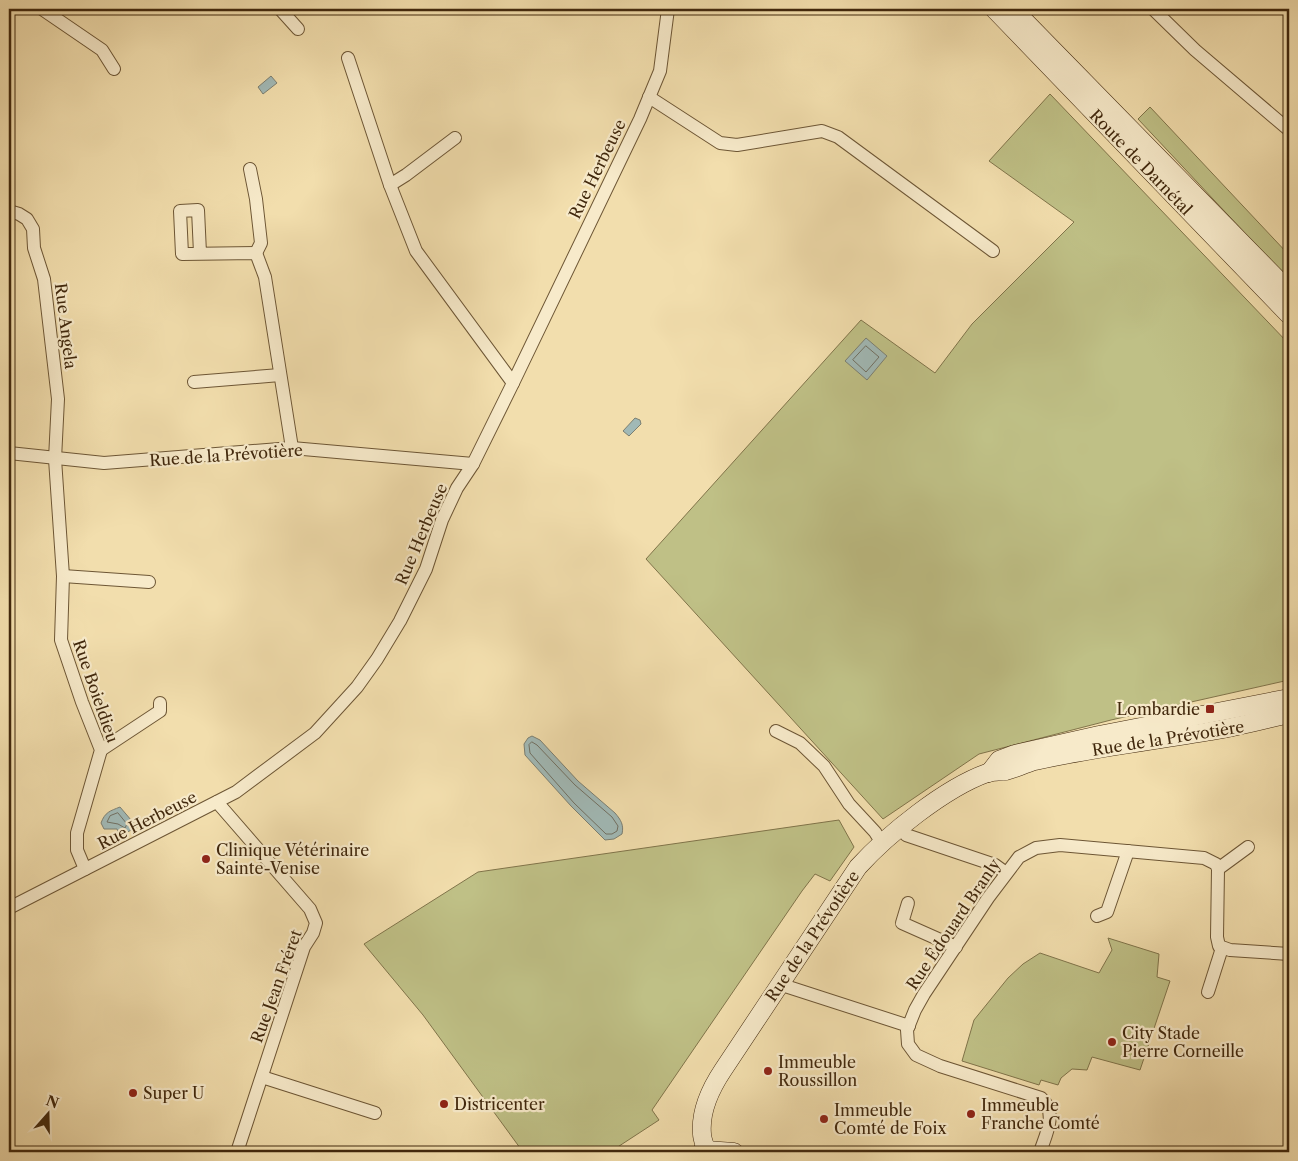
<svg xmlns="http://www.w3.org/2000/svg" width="1298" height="1161" font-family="'Libre Caslon Text',serif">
<rect width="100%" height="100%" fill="#f2dead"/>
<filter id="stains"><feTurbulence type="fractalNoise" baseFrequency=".004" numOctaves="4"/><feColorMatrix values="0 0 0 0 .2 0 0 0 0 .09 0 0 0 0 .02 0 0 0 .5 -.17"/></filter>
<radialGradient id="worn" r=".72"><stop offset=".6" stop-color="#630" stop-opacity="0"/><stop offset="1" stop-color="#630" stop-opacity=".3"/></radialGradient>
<!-- green -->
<g fill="#bfc086" stroke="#80744a">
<path d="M 1050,94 L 1289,344 L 1289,680 L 1111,720 L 979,754 L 883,819 L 646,559 L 861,320 L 935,373 L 972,324 L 1074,222 L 989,161 Z"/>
<path d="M 1150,107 L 1289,255 L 1289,280 L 1138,119 Z"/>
<path d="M 839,820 L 854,847 L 830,881 L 815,874 L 802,891 L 652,1110 L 659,1120 L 610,1152 L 523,1152 L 423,1015 L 364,944 L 478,872 Z"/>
<path d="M 1108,938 L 1159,954 L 1157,977 L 1170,981 L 1140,1070 L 1092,1057 L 1087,1070 L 1072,1069 L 1061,1078 L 1058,1085 L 1041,1080 L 1039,1085 L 962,1061 L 974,1020 L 1008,978 L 1023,964 L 1040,953 L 1099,973 L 1112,950 Z"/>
</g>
<!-- water -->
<g fill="#a1b9b6" stroke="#7b7f72">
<path d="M 271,76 L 277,83 L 263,94 L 258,87 Z"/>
<path d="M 866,338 L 887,356 L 867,380 L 845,361 Z"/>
<path d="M 635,418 L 640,420 L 641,424 L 629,436 L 623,431 Z"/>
<path d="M 532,736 L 540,740 L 578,781 L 615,813 C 621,820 624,825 622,834 L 614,839 L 605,840 L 571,806 L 525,755 L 524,744 L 528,738 Z"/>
<path d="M 120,807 L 137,827 L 120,836 L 117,829 L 104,829 L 101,823 C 105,812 110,811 120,807 Z"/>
</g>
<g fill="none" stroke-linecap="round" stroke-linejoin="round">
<!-- shore -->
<g stroke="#717062" stroke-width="1">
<path d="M 866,346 L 879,357 L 866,372 L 853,360 Z"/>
<path d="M 532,742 L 537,745 L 575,785 L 612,817 L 618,826 L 617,831 L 612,834 L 606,834 L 574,803 L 530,753 L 529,745 Z"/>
<path d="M 118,813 L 127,824 L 125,828 L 118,824 L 107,822 L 110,816 Z"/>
</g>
<defs>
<g id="street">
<path d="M 42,9 L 102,50 L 114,69"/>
<path d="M 280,9 L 298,29"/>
<path d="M 1153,9 L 1195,50 L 1289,130"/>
<path d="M 348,58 L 390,185 L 416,251 L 513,383"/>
<path d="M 649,97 L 720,143 L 737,145 L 822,131 L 838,137 L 993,251"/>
<path d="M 250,169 L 256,199 L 261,243 L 256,253"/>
<path d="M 390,185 L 406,175 L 455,138"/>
<path d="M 9,211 L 19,214 L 27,219 L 33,229 L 34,248 L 44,279 L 58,399 L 55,459 L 63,576 L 61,640 L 82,702 L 101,750 L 77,833 L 77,850 L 85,869"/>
<path d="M 200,253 L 198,210 L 180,211 L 182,254 L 256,253 L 265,277 L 292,448"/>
<path d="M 194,382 L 280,375"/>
<path d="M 9,453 L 104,463 L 292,448 L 473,464"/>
<path d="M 63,576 L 149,582"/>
<path d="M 776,731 L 800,743 L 824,766 L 849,804 L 875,832 L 882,843"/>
<path d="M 101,750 L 160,711 L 160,703"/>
<path d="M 217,802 L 310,909 L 316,923 L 313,933 L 304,947 L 237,1152"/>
<path d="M 906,835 L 995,865 L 1006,873"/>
<path d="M 1218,869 L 1248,847"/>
<path d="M 908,903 L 902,923 L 956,947"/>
<path d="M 9,908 L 236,792 L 315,733 L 357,687 L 377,659 L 400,621 L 426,569 L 442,520 L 457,488 L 473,464 L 513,383 L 640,119 L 660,71 L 668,9"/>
<path d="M 1097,916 L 1107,912 L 1128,851"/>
<path d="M 779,984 L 909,1026"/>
<path d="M 1208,992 L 1222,948"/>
<path d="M 262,1077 L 375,1113"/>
<path d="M 1040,1152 C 1046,1134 1058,1112 1041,1098 L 940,1066 L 916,1055 L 908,1044 L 907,1030 L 915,1010 L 924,994 L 988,898 L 1019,857 L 1036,848 L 1060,845 L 1204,858 L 1216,864 L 1218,869 L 1217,937 L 1219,946 L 1230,950 L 1289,954"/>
</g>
<g id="secondary">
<path d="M 994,9 L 1289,315"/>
<path d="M 1013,9 L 1289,291"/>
<path d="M 989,773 L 999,760 L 1015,754 L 1099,735 L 1289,698"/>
<path d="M 706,1150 C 705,1145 702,1139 702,1134 C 700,1112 711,1088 723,1070 L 858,867 C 888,834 945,788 987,773 C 993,771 1000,772 1006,771 C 1016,768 1025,764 1035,761 C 1093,748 1153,741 1211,731 C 1238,727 1263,720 1289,714"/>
<path d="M 701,1152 L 706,1150 L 734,1152"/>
</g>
</defs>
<!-- street casing -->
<use href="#street" stroke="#6d5635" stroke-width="14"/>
<!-- secondary casing -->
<use href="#secondary" stroke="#41280d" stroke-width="19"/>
<!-- street -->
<use href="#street" stroke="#f7eaca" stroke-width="12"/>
<!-- secondary -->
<use href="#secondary" stroke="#f7eaca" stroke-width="18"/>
</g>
<!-- markers -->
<g fill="#8f2418" stroke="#f7eaca" stroke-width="2">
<rect x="1205" y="704" width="10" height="10" rx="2.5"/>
<circle cx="206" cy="859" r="5"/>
<circle cx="1112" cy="1042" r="5"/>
<circle cx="768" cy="1071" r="5"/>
<circle cx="133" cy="1093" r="5"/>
<circle cx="444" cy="1104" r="5"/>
<circle cx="971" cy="1114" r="5"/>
<circle cx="824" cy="1119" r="5"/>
</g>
<g text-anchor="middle" stroke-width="4.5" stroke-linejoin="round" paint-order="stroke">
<!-- street labels -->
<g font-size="16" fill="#41280d" stroke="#f7eaca">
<text transform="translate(1141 162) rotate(46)" y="6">Route de Darnétal</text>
<text transform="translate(597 169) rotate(-64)" y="6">Rue Herbeuse</text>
<text transform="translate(66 326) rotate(83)" y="6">Rue Angela</text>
<text transform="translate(226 455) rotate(-4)" y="6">Rue de la Prévotière</text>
<text transform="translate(421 534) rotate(-67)" y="6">Rue Herbeuse</text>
<text transform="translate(96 691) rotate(71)" y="6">Rue Boieldieu</text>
<text transform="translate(1168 738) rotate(-9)" y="6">Rue de la Prévotière</text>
<text transform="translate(147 820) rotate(-27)" y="6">Rue Herbeuse</text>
<text transform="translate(953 924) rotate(-56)" y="6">Rue Édouard Branly</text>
<text transform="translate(812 936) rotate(-56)" y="6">Rue de la Prévotière</text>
<text transform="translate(276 986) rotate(-70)" y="6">Rue Jean Fréret</text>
</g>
<!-- poi labels -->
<g font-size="16" fill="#41280d" stroke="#f7eaca" text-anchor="start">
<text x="1200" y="715" text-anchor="end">Lombardie</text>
<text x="216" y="856">Clinique Vétérinaire<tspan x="216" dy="18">Sainte-Venise</tspan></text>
<text x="1122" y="1039">City Stade<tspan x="1122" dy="18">Pierre Corneille</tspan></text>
<text x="778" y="1068">Immeuble<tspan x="778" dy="18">Roussillon</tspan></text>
<text x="143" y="1099">Super U</text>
<text x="454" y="1110">Districenter</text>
<text x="981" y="1111">Immeuble<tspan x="981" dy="18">Franche Comté</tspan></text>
<text x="834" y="1116">Immeuble<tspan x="834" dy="18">Comté de Foix</tspan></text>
</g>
</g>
<!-- margin -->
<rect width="1298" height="1161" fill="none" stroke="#f2dead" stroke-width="30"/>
<rect x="10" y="10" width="1278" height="1141" fill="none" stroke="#41280d" stroke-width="2.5"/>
<rect x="15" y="15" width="1268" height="1131" fill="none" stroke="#41280d"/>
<!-- north arrow -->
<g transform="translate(48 1114) rotate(20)" stroke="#f7eaca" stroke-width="4" paint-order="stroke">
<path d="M0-4L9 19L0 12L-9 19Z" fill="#41280d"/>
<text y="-8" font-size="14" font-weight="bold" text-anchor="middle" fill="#41280d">N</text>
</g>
<rect width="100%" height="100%" filter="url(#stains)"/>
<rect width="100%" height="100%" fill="url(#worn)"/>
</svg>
